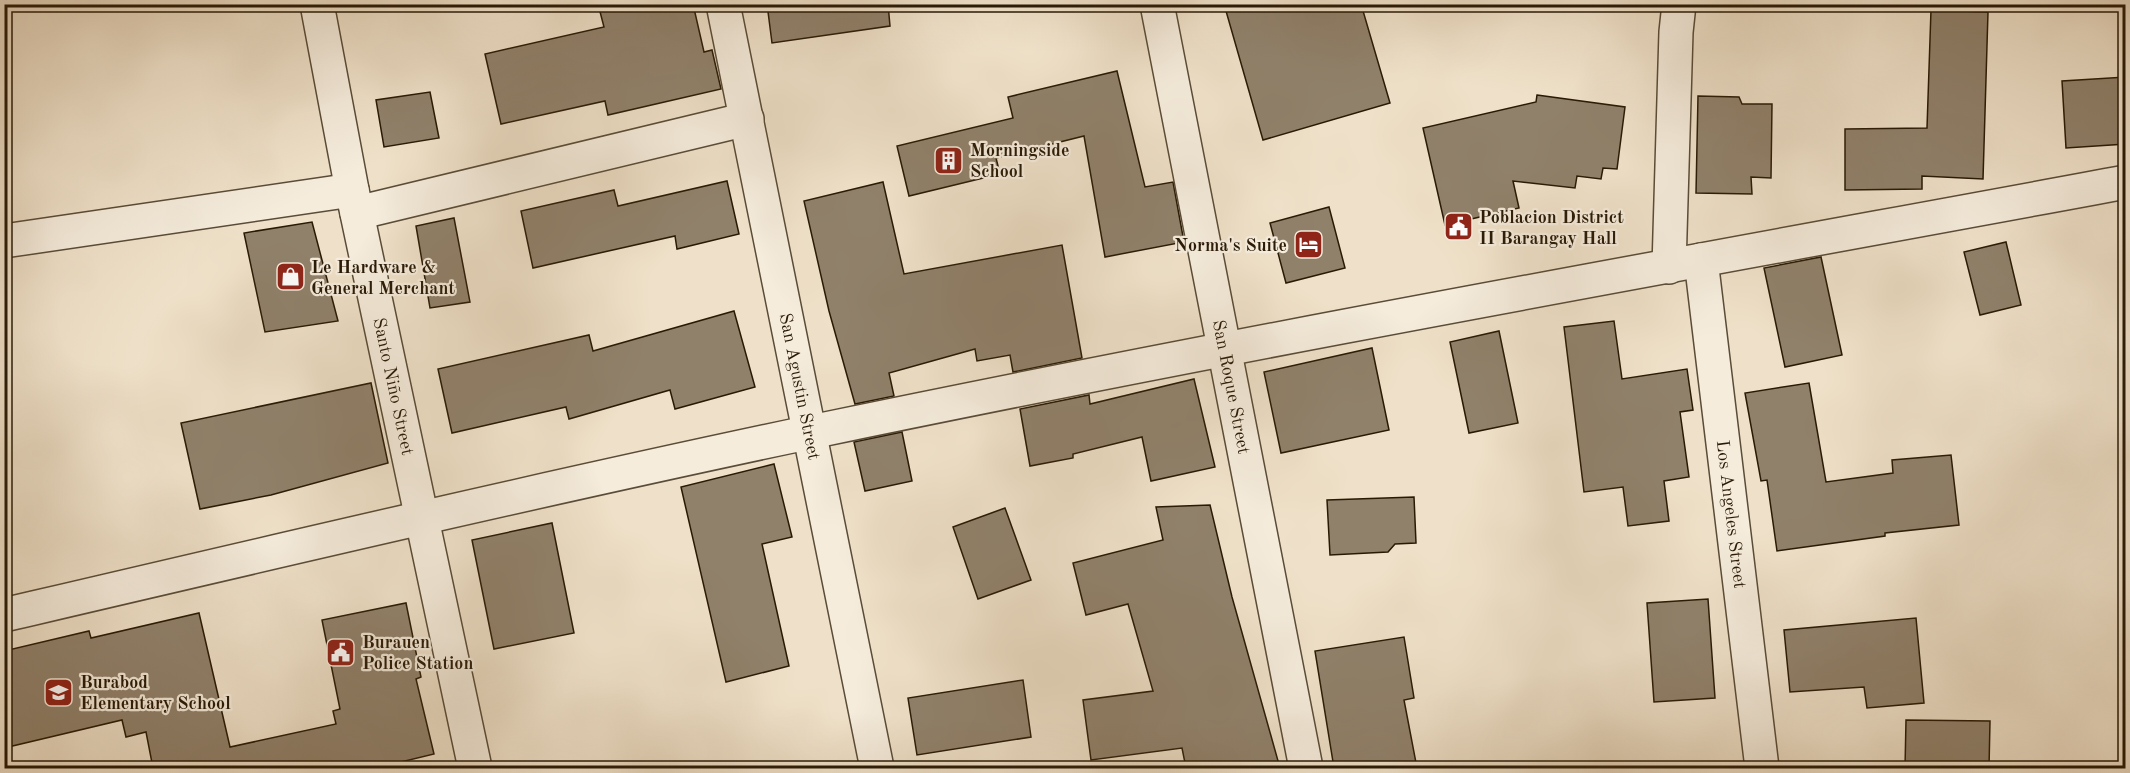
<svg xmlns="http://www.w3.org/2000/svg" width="2130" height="773" font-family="'Old Standard TT',serif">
<rect width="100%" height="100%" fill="#efe1c9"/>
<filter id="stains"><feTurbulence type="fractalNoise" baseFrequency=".00333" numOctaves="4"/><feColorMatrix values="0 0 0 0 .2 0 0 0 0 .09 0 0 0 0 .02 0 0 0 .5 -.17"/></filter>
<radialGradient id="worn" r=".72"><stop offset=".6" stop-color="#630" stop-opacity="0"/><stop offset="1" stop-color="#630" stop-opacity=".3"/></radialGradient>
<!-- building -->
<g fill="#90816b" stroke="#291a06" stroke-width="1.5">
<path d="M 598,4 L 693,4 L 704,52 L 712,50 L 721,89 L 608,115 L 605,101 L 501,124 L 485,54 L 604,27 Z"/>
<path d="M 767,4 L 888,4 L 890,26 L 772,43 Z"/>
<path d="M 1249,4 L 1361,4 L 1390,103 L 1263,140 L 1226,11 Z"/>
<path d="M 1931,10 L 1988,12 L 1983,179 L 1922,176 L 1922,189 L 1845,190 L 1845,129 L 1927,128 Z"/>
<path d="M 1117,71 L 1145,187 L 1173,182 L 1184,242 L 1105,257 L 1084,136 L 996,158 L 1000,174 L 909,196 L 897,146 L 1013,118 L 1008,97 Z"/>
<path d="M 2126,77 L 2126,144 L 2066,148 L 2062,81 Z"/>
<path d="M 430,92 L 439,138 L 384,147 L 376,100 Z"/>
<path d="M 1537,95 L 1625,107 L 1617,169 L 1603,168 L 1601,179 L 1577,176 L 1575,188 L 1513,181 L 1519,208 L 1445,225 L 1423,128 L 1536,102 Z"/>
<path d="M 1698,96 L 1739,97 L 1742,104 L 1772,104 L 1771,178 L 1751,177 L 1752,194 L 1696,193 Z"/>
<path d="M 727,181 L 739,234 L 677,249 L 675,236 L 533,268 L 521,211 L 614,190 L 618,206 Z"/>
<path d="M 883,182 L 904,274 L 1062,245 L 1082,358 L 1013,372 L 1010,355 L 977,361 L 975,349 L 889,373 L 894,396 L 855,404 L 829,311 L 804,201 Z"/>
<path d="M 1329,207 L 1345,268 L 1286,283 L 1270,223 Z"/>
<path d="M 454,218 L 470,302 L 430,308 L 416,226 Z"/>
<path d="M 312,222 L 338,321 L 265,332 L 244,233 Z"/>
<path d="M 2006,242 L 2021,305 L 1980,315 L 1964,252 Z"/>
<path d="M 1821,257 L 1842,355 L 1785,367 L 1764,268 Z"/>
<path d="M 734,311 L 755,387 L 675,409 L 670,390 L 569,419 L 566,407 L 452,433 L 438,369 L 589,335 L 593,351 Z"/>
<path d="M 1614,321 L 1622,379 L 1687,369 L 1693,410 L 1680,412 L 1689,477 L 1664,481 L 1669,521 L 1628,526 L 1623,487 L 1584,492 L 1564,327 Z"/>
<path d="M 1499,331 L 1518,423 L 1469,433 L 1450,342 Z"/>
<path d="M 1372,348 L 1389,430 L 1281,453 L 1264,372 Z"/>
<path d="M 1194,379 L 1215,467 L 1151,481 L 1142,437 L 1073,454 L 1073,458 L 1030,466 L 1020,409 L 1089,395 L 1090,404 Z"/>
<path d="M 371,383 L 388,463 L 271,495 L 200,509 L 181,423 Z"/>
<path d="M 1809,383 L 1826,482 L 1893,473 L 1892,460 L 1951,455 L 1959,525 L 1885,533 L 1885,536 L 1777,551 L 1767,480 L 1761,481 L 1745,393 Z"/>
<path d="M 902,432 L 912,481 L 865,491 L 854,442 Z"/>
<path d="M 774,464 L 792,537 L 762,544 L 789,666 L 726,682 L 681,487 Z"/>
<path d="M 1414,497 L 1416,543 L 1395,544 L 1388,552 L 1330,555 L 1327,500 Z"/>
<path d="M 1210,505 L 1232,597 L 1280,768 L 1186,768 L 1182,748 L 1091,760 L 1083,700 L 1153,691 L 1128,604 L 1086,615 L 1073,563 L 1163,540 L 1156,507 Z"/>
<path d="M 1005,508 L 1031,580 L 978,599 L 953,527 Z"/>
<path d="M 552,523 L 574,633 L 494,649 L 472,540 Z"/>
<path d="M 1708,599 L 1715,698 L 1654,702 L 1647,603 Z"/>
<path d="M 406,603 L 421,677 L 416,679 L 434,754 L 376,768 L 153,768 L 146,732 L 126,737 L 122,720 L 4,748 L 4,651 L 89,631 L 91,638 L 199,613 L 230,747 L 336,724 L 333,711 L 340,709 L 322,620 Z"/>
<path d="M 1916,618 L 1924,703 L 1867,708 L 1864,687 L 1790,692 L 1784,630 Z"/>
<path d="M 1404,637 L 1414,698 L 1404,700 L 1417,768 L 1334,768 L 1315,651 Z"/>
<path d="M 1023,680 L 1031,737 L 917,755 L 908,698 Z"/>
<path d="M 1906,720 L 1990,721 L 1989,768 L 1905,768 Z"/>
</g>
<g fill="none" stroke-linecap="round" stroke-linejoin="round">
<defs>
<g id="minor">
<path id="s1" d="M 317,4 L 352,190 L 475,768"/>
<path id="s2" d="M 723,4 L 877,768"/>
<path id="s3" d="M 1157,4 L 1306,768"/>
<path d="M 357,213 L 747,119"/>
<path d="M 4,241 L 352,190"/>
<path id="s4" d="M 1701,260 L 1762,768"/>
<path d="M 1669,267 L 1676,32 L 1679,4"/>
<path d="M 4,615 C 273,552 541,489 811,432 C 1247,341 1687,263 2126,182"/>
</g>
</defs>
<!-- minor casing -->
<use href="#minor" stroke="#5a4c37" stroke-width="36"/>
<!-- minor -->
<use href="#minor" stroke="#f5ecdc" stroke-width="33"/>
</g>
<!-- icons -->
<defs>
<symbol id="building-square" viewBox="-11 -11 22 22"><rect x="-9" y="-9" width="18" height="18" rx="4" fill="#8f2418" stroke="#f5ecdc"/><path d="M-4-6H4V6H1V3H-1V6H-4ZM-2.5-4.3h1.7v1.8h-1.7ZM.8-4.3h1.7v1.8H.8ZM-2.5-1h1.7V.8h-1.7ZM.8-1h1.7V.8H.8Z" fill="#fff"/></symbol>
<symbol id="civic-square" viewBox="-11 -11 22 22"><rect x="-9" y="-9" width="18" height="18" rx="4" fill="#8f2418" stroke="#f5ecdc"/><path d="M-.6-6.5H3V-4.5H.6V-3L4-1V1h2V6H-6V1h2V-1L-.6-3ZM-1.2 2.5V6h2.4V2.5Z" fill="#fff"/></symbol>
<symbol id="hotel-square" viewBox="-11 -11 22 22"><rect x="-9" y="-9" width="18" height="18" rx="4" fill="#8f2418" stroke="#f5ecdc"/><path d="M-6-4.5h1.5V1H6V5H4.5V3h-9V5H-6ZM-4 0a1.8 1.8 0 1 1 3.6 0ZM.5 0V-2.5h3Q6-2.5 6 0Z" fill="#fff"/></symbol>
<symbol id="shop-square" viewBox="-11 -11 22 22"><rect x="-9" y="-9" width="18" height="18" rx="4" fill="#8f2418" stroke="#f5ecdc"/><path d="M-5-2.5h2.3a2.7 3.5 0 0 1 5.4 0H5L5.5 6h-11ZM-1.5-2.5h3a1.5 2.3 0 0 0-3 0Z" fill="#fff"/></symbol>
<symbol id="school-square" viewBox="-11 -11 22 22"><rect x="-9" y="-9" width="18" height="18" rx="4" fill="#8f2418" stroke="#f5ecdc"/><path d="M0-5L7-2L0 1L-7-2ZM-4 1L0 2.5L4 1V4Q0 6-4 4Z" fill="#fff"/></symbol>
</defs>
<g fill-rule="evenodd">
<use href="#building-square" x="932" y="144" width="33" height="33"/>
<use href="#civic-square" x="1442" y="210" width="33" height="33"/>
<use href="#hotel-square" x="1292" y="228" width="33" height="33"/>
<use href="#shop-square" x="274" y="260" width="33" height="33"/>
<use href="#civic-square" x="324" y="636" width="33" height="33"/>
<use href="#school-square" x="42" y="676" width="33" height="33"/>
</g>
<g text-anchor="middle" stroke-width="4.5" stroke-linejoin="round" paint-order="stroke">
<!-- poi labels -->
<g font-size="18" font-weight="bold" fill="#291a06" stroke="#f5ecdc" text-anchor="start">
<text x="970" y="156">Morningside<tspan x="970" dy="21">School</tspan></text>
<text x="1479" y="223">Poblacion District<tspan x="1479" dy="21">II Barangay Hall</tspan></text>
<text x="1287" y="251" text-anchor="end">Norma's Suite</text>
<text x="311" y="273">Le Hardware &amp;<tspan x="311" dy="21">General Merchant</tspan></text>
<text x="362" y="648">Burauen<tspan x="362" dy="21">Police Station</tspan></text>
<text x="80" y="688">Burabod<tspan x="80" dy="21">Elementary School</tspan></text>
</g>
<!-- street labels -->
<g font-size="18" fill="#291a06" stroke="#f5ecdc">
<text dy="6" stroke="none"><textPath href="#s2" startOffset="390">San Agustin Street</textPath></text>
<text dy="6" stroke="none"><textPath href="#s3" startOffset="390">San Roque Street</textPath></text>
<text dy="6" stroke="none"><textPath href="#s1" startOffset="390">Santo Niño Street</textPath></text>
<text dy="6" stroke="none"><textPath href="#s4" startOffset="256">Los Angeles Street</textPath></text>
</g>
</g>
<!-- margin -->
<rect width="2130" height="773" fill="none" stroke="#efe1c9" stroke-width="24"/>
<rect x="6" y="6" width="2118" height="761" fill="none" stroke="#291a06" stroke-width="3"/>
<rect x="12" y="12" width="2106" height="749" fill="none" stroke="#291a06" stroke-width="1.5"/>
<rect width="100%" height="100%" filter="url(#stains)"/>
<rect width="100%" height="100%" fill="url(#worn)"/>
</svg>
